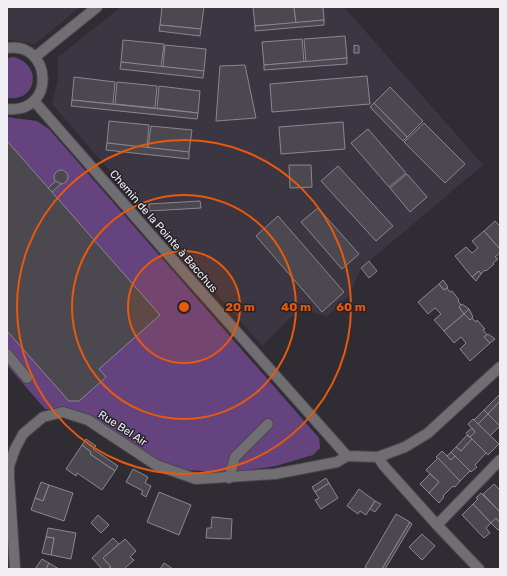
<svg xmlns="http://www.w3.org/2000/svg" width="507" height="576" font-family="Rubik,sans-serif">
<rect width="100%" height="100%" fill="#302c33"/>
<!-- built -->
<g fill="#3c3642">
<path d="M 7,7 L 80,7 L 35,44 L 7,39 Z"/>
<path d="M 121,7 L 344,7 L 483,165 L 361,268 L 349,296 L 328,316 L 298,310 L 262,346 L 52,104 L 58,80 L 58,57 Z"/>
</g>
<!-- green -->
<g fill="#64437f">
<path d="M 14,57 C 43,65 37,102 7,98 L 7,58 Z"/>
<path d="M 7,117 L 37,121 L 49,129 L 319,438 L 320,448 L 313,455 L 276,466 L 230,473 L 187,470 L 152,458 L 86,413 L 45,409 L 7,365 Z"/>
</g>
<!-- building -->
<g fill="#4b484f" stroke="#8b878f">
<path d="M 162,7 L 204,7 L 201,29 L 160,25 Z"/>
<path d="M 253,7 L 294,7 L 296,23 L 255,26 Z"/>
<path d="M 294,7 L 323,7 L 324,20 L 296,23 Z"/>
<path d="M 324,20 L 324,25 L 255,31 L 255,26 Z"/>
<path d="M 160,25 L 201,29 L 200,36 L 159,31 Z"/>
<path d="M 345,36 L 347,58 L 306,62 L 304,39 Z"/>
<path d="M 302,39 L 304,62 L 264,65 L 262,42 Z"/>
<path d="M 123,40 L 164,44 L 161,67 L 121,62 Z"/>
<path d="M 165,45 L 206,49 L 204,71 L 163,67 Z"/>
<path d="M 354,45 L 359,46 L 359,53 L 354,53 Z"/>
<path d="M 347,58 L 347,64 L 264,70 L 264,65 Z"/>
<path d="M 121,62 L 204,71 L 203,78 L 120,69 Z"/>
<path d="M 245,65 L 256,118 L 216,121 L 220,66 Z"/>
<path d="M 367,76 L 370,104 L 272,112 L 270,84 Z"/>
<path d="M 74,77 L 115,82 L 113,104 L 72,100 Z"/>
<path d="M 117,82 L 157,86 L 155,108 L 115,104 Z"/>
<path d="M 159,86 L 200,91 L 198,113 L 157,108 Z"/>
<path d="M 390,87 L 423,121 L 407,137 L 374,103 Z"/>
<path d="M 72,100 L 198,113 L 197,119 L 71,106 Z"/>
<path d="M 374,103 L 407,137 L 403,141 L 370,107 Z"/>
<path d="M 109,121 L 149,125 L 147,148 L 107,143 Z"/>
<path d="M 343,122 L 345,149 L 281,154 L 279,127 Z"/>
<path d="M 424,123 L 465,164 L 445,183 L 404,142 Z"/>
<path d="M 151,126 L 192,130 L 189,152 L 148,148 Z"/>
<path d="M 368,129 L 406,173 L 389,187 L 351,143 Z"/>
<path d="M 7,141 L 160,315 L 99,369 L 106,377 L 79,401 L 69,401 L 7,331 Z"/>
<path d="M 107,143 L 189,152 L 189,159 L 106,150 Z"/>
<path d="M 289,165 L 311,165 L 312,187 L 290,188 Z"/>
<path d="M 338,166 L 393,226 L 376,241 L 321,181 Z"/>
<circle cx="61" cy="177" r="7"/>
<path d="M 407,174 L 427,197 L 410,212 L 390,188 Z"/>
<path d="M 56,181 L 61,184 L 52,192 L 48,188 Z"/>
<path d="M 200,201 L 201,208 L 149,211 L 149,204 Z"/>
<path d="M 318,208 L 359,254 L 342,269 L 301,222 Z"/>
<path d="M 278,216 L 344,292 L 322,312 L 256,236 Z"/>
<path d="M 495,221 L 500,226 L 500,249 L 484,231 Z"/>
<path d="M 484,231 L 500,249 L 500,253 L 495,257 L 498,259 L 493,263 L 494,264 L 486,271 L 485,270 L 481,274 L 479,271 L 472,277 L 455,256 L 466,247 L 472,253 L 478,248 L 472,241 Z"/>
<path d="M 369,261 L 377,271 L 369,278 L 361,268 Z"/>
<path d="M 479,271 L 481,274 L 476,281 L 472,277 Z"/>
<path d="M 443,280 L 448,287 L 444,290 L 439,284 Z"/>
<path d="M 439,284 L 444,290 L 447,288 L 450,292 L 452,291 L 459,300 L 458,301 L 461,305 L 459,307 L 464,314 L 444,331 L 434,320 L 441,314 L 435,308 L 428,314 L 418,302 Z"/>
<path d="M 462,304 L 469,309 L 464,314 L 459,307 Z"/>
<path d="M 469,309 L 473,317 L 470,320 L 464,314 Z"/>
<path d="M 464,314 L 470,320 L 472,318 L 476,322 L 477,320 L 485,329 L 483,330 L 487,335 L 484,337 L 490,343 L 470,361 L 460,349 L 466,343 L 461,337 L 454,343 L 444,331 Z"/>
<path d="M 488,334 L 495,339 L 490,343 L 484,337 Z"/>
<path d="M 500,394 L 500,401 L 488,414 L 484,410 Z"/>
<path d="M 500,401 L 500,426 L 488,414 Z"/>
<path d="M 484,410 L 488,414 L 478,424 L 474,420 Z"/>
<path d="M 488,414 L 500,426 L 490,436 L 478,424 Z"/>
<path d="M 473,419 L 499,444 L 488,455 L 470,437 L 475,432 L 468,424 Z"/>
<path d="M 472,428 L 475,432 L 470,437 L 466,433 Z"/>
<path d="M 467,435 L 472,439 L 461,451 L 456,447 Z"/>
<path d="M 86,439 L 96,446 L 93,449 L 118,466 L 115,471 L 90,454 L 91,452 L 82,445 Z"/>
<path d="M 472,439 L 486,453 L 475,465 L 477,467 L 471,472 L 451,452 L 456,447 L 461,451 Z"/>
<path d="M 82,445 L 91,452 L 90,454 L 115,471 L 102,490 L 77,473 L 76,476 L 66,469 Z"/>
<path d="M 442,451 L 451,460 L 455,456 L 470,471 L 460,481 L 436,457 Z"/>
<path d="M 451,452 L 455,456 L 451,460 L 447,456 Z"/>
<path d="M 438,458 L 460,481 L 455,487 L 453,486 L 443,496 L 444,497 L 439,503 L 429,493 L 439,482 L 426,470 Z"/>
<path d="M 133,469 L 148,477 L 145,483 L 151,486 L 146,497 L 141,494 L 143,491 L 126,482 Z"/>
<path d="M 430,474 L 439,482 L 429,493 L 420,484 Z"/>
<path d="M 326,478 L 329,483 L 315,492 L 312,487 Z"/>
<path d="M 41,482 L 49,485 L 43,501 L 35,498 Z"/>
<path d="M 329,483 L 338,498 L 321,509 L 315,500 L 319,498 L 315,492 Z"/>
<path d="M 494,484 L 500,490 L 500,512 L 483,494 Z"/>
<path d="M 49,485 L 73,493 L 64,521 L 31,510 L 35,498 L 43,501 Z"/>
<path d="M 359,489 L 375,501 L 366,515 L 360,511 L 358,514 L 347,506 Z"/>
<path d="M 159,492 L 191,505 L 179,535 L 147,522 Z"/>
<path d="M 481,493 L 500,512 L 500,523 L 496,518 L 491,523 L 473,504 L 478,499 L 476,498 Z"/>
<path d="M 375,501 L 381,504 L 375,512 L 370,509 Z"/>
<path d="M 473,504 L 491,523 L 486,528 L 490,533 L 484,538 L 462,515 Z"/>
<path d="M 396,514 L 410,522 L 382,569 L 368,569 L 365,567 Z"/>
<path d="M 98,515 L 109,525 L 101,533 L 91,523 Z"/>
<path d="M 212,517 L 232,519 L 231,539 L 206,538 L 207,528 L 211,528 Z"/>
<path d="M 496,518 L 500,523 L 500,528 L 498,530 L 491,523 Z"/>
<path d="M 410,522 L 412,524 L 385,569 L 382,569 Z"/>
<path d="M 48,528 L 76,533 L 71,559 L 51,555 L 54,538 L 46,537 Z"/>
<path d="M 422,534 L 435,546 L 422,560 L 409,547 Z"/>
<path d="M 46,537 L 54,538 L 51,555 L 42,553 Z"/>
<path d="M 113,538 L 119,544 L 103,558 L 111,567 L 108,569 L 102,569 L 92,558 Z"/>
<path d="M 125,539 L 136,551 L 130,557 L 134,560 L 124,569 L 108,569 L 111,567 L 103,558 Z"/>
<path d="M 42,559 L 49,563 L 46,569 L 35,569 Z"/>
<path d="M 49,563 L 59,569 L 46,569 Z"/>
<path d="M 164,563 L 173,569 L 160,569 Z"/>
</g>
<g fill="none" stroke-linecap="round" stroke-linejoin="round">
<defs>
<g id="minor">
<path d="M 7,48 C 52,41 57,114 7,109"/>
<path d="M 35,57 L 97,7"/>
<path d="M 34,101 L 180,268 L 347,456 L 378,457 L 384,466 L 437,525 L 479,569"/>
<path d="M 7,354 L 27,378"/>
<path d="M 378,457 L 405,447 L 428,433 L 478,387 L 500,367"/>
<path d="M 229,478 L 235,457 L 268,424"/>
<path d="M 437,525 L 500,460"/>
<path d="M 15,569 L 9,477 L 9,466 L 15,449 L 23,434 L 43,417 L 63,412 L 88,420 L 156,465 L 196,479 L 275,474 L 337,462 L 347,456"/>
</g>
</defs>
<!-- minor casing -->
<use href="#minor" stroke="#4b474e" stroke-width="12"/>
<!-- minor -->
<use href="#minor" stroke="#706e72" stroke-width="10"/>
</g>
<!-- distance rings -->
<circle cx="184" cy="307" r="56" fill="#e8590c" fill-opacity=".12"/>
<g fill="none" stroke="#e8590c" stroke-width="2">
<circle cx="184" cy="307" r="56"/>
<circle cx="184" cy="307" r="112"/>
<circle cx="184" cy="307" r="167"/>
</g>
<g text-anchor="middle" stroke-width="3" stroke-linejoin="round" paint-order="stroke">
<!-- street labels -->
<g font-size="11" fill="#f0eef2" stroke="#262229">
<text transform="translate(164 231) rotate(49)" y="4">Chemin de la Pointe à Bacchus</text>
<text transform="translate(123 428) rotate(33)" y="4">Rue Bel Air</text>
</g>
</g>
<circle cx="184" cy="307" r="6" fill="#e8590c" stroke="#262229" stroke-width="2"/>
<g font-size="12" text-anchor="middle" font-weight="bold" fill="#e8590c" stroke="#262229" stroke-width="3" stroke-linejoin="round" paint-order="stroke">
<text x="240" y="311">20 m</text>
<text x="296" y="311">40 m</text>
<text x="351" y="311">60 m</text>
</g>
<!-- border -->
<rect width="507" height="576" fill="none" stroke="#f0eef2" stroke-width="16"/>
</svg>
